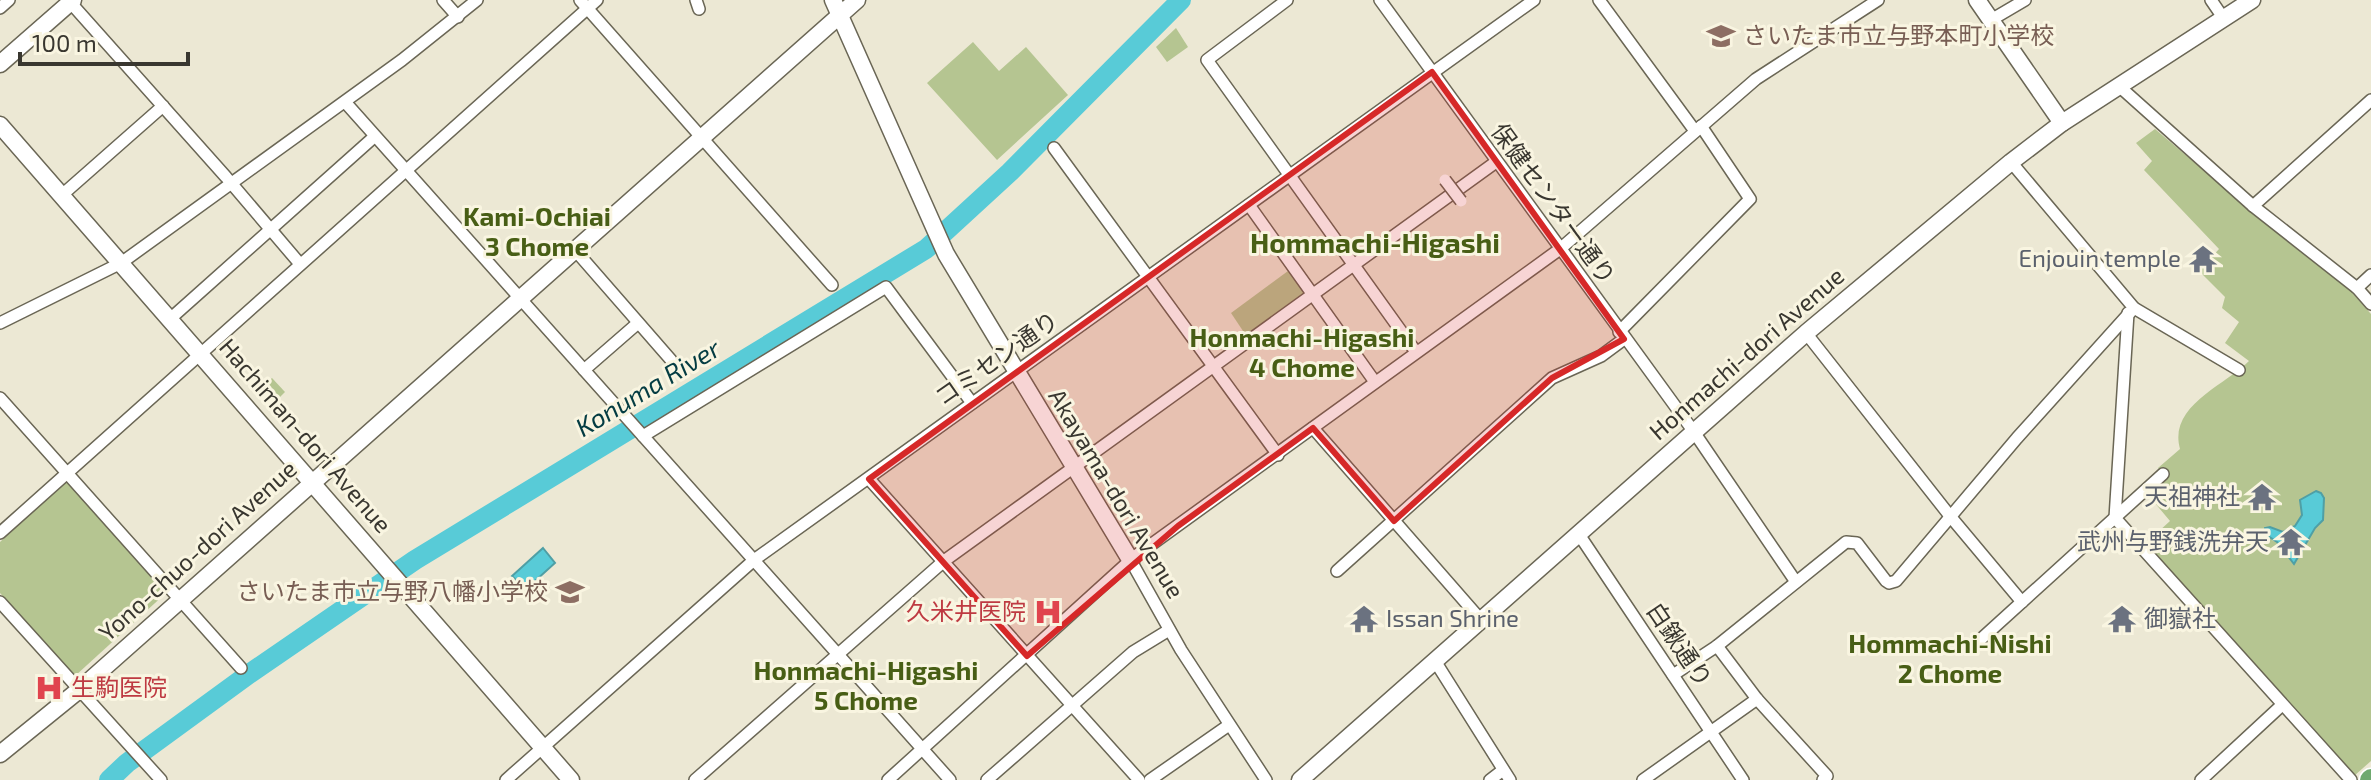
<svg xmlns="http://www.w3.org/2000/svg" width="2371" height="780" font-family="'Exo 2','Noto Sans JP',sans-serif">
<rect width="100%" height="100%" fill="#ece8d4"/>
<!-- green -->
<g fill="#b5c591">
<path d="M 1176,28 L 1188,47 L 1167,62 L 1156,47 Z"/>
<path d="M 973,42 L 999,71 L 1026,47 L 1068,95 L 997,160 L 927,83 Z"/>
<path d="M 2155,129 L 2288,242 L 2349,289 L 2371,314 L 2371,761 L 2354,776 L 2146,543 L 2170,521 L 2149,496 L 2167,479 L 2158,468 L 2180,449 C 2168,406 2224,386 2249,361 L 2225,343 L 2239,322 L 2222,308 L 2225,297 L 2199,271 L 2219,249 L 2144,170 L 2152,161 L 2136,143 Z"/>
<path d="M 1288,271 L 1293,272 L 1306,294 L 1247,337 L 1231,313 Z"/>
<path d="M 272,378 L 285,392 L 273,404 L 259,389 Z"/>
<path d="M 67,480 L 166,593 L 75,676 L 0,593 L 0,542 Z"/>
</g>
<!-- water -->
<g fill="#58cbd7" stroke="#4f9fa5" stroke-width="2">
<path d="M 2316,491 L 2321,493 L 2324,498 L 2323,520 L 2315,528 L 2294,564 L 2277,542 L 2265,534 L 2265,528 L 2270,527 L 2283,532 L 2295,526 L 2302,515 L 2300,500 Z"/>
<path d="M 543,548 L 555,563 L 525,590 L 512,576 Z"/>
</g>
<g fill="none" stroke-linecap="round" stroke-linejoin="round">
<!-- river -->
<path stroke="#58cbd7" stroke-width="20" d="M 109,780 L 127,763 L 249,674 L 415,560 L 926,249 L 1010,172 L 1181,0"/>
<defs>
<g id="street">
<path d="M 443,0 L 458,17"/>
<path d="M 580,0 L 832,285"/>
<path d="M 696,0 L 699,9"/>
<path d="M 1287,0 L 1207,60 L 1416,352"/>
<path d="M 1380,0 L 1694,432 L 1796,582"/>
<path d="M 1599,0 L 1695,131"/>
<path d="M 2211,0 L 2224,19"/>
<path d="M 70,2 L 226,177 L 300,264"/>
<path d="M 0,8 L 9,0"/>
<path d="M 1991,20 L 2025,0"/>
<path d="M 2120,87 L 2253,206 L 2357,288 L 2371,304"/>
<path d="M 345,102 L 950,780"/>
<path d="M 1054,148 L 1278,455"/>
<path d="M 2011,162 L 2134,308 L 2239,370"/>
<path d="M 62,195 L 163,106"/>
<path d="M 1249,205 L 1375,382"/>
<path d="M 2253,206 L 2371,100"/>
<path d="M 575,250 L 671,360"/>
<path d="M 2357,288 L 2371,275"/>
<path d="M 2128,313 L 2115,518 L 2351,780"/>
<path d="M 170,319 L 374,137"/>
<path d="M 0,323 L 121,263 L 402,60 L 477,0"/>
<path d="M 1619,332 L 1750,199 L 1701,126"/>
<path d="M 1806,333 L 1950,516 L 2022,602"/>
<path d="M 584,370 L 638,323"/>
<path d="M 0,398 L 241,668"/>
<path d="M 1313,428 L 1481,620"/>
<path d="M 643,436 L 886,287 L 972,403"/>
<path d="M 869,479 L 1139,780"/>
<path d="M 0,533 L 597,0"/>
<path d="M 1578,533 L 1743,780"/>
<path d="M 1131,561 L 1181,650 L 1266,780"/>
<path d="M 1337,571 L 1552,378 L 1601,356 L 1624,339"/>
<path d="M 0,602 L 161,780"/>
<path d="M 1980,640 L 2163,474"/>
<path d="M 1717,646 L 1757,699 L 1827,776 L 1823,780"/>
<path d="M 1435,661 L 1510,780"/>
<path d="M 1673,675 L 1717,646 L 1846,542 L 1857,543 L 1886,581 L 1889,583 L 1896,581 L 2017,438 L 2134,308"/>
<path d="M 506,780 L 754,560 L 1534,0"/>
<path d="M 695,780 L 944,561 L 1496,162"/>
<path d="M 888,780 L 1134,557 L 1560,249 L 1756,79 L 1878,0"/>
<path d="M 987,780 L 1133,652 L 1169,630"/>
<path d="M 1150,780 L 1229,725"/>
<path d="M 1490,780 L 1503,770"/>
<path d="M 1643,780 L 1757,699"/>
<path d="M 2201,780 L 2282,705"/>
</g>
<g id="secondary">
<path d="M 833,0 L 946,254 L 1131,561"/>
<path d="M 1977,0 L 2062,123"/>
<path d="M 0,64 L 73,0"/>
<path d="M 0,125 L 571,780"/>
<path d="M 0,754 L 79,690 L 857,0"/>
<path d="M 1300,780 L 1806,333 L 2011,162 L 2062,123 L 2252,0"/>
</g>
<path id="highway" d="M 2370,780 L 2371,779"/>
</defs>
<!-- street casing -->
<use href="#street" stroke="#6a6655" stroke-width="14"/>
<!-- secondary casing -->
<use href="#secondary" stroke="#6a6655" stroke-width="19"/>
<!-- highway casing -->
<use href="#highway" stroke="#fff" stroke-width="23"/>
<!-- street -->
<use href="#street" stroke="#fff" stroke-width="11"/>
<!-- secondary -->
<use href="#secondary" stroke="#fff" stroke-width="16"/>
<!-- highway -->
<use href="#highway" stroke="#6fa96f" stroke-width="20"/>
<defs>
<path id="street-bridge" d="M 1445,180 L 1461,201"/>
</defs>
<!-- street-bridge casing -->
<use href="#street-bridge" stroke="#6a6655" stroke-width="14" stroke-linecap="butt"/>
<!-- street-bridge -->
<use href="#street-bridge" stroke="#fff" stroke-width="11"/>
</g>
<!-- marked area -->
<path fill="#d62828" fill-opacity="0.2" stroke="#d62828" stroke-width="6" stroke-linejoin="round" d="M 1432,72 L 1624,339 L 1552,378 L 1394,521 L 1313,428 L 1178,526 L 1027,656 L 869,479 Z"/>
<!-- icons -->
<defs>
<symbol id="school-bare" viewBox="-9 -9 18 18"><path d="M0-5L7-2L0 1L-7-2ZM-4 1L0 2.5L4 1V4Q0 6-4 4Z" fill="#8d6e63" stroke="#f9f5e1" stroke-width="2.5" paint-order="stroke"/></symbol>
<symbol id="temple-bare" viewBox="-9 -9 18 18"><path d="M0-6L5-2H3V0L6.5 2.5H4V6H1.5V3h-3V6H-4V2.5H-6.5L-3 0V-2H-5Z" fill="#6b7280" stroke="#f9f5e1" stroke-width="2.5" paint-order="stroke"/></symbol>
<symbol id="hospital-bare" viewBox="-9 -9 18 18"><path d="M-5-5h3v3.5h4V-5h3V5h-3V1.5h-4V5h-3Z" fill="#e0444e" stroke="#f9f5e1" stroke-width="2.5" paint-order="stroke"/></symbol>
</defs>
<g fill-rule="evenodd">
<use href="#school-bare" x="1701" y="16" width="40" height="40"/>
<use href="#temple-bare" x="2183" y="239" width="40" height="40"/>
<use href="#temple-bare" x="2242" y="477" width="40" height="40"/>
<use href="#temple-bare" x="2271" y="522" width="40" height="40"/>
<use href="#school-bare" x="550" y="572" width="40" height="40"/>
<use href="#hospital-bare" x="1028" y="592" width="40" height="40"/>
<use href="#temple-bare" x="1344" y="599" width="40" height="40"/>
<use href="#temple-bare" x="2102" y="599" width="40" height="40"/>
<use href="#hospital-bare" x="29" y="668" width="40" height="40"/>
</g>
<g text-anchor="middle" stroke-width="6" stroke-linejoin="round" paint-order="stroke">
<!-- education labels -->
<g font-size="24" fill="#785e54" stroke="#f9f5e1" text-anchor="start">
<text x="1743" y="44">さいたま市立与野本町小学校</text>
<text x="548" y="600" text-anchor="end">さいたま市立与野八幡小学校</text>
</g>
<!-- street labels -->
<g font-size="24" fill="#393730" stroke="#f9f5e1">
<text transform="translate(1553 204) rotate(54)" y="8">保健センター通り</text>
<text transform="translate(1747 354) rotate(-41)" y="8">Honmachi-dori Avenue</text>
<text transform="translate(997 359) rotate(-35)" y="8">コミセン通り</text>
<text transform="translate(305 436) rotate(49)" y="8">Hachiman-dori Avenue</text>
<text transform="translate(1116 494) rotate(59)" y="8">Akayama-dori Avenue</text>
<text transform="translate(198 551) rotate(-42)" y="8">Yono-chuo-dori Avenue</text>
<text transform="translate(1679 645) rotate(56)" y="8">白鍬通り</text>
</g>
<!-- worship labels -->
<g font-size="24" fill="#5b616d" stroke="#f9f5e1" text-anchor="end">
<text x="2181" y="267">Enjouin temple</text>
<text x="2240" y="505">天祖神社</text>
<text x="2269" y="550">武州与野銭洗弁天</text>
<text x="1386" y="627" text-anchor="start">Issan Shrine</text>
<text x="2144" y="627" text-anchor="start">御嶽社</text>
</g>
<!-- health labels -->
<g font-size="24" fill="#be3a42" stroke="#f9f5e1" text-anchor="end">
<text x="1026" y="620">久米井医院</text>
<text x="71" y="696" text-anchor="start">生駒医院</text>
</g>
<!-- neighbourhood labels -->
<g font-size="26" font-weight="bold" fill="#485e15" stroke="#f9f5e1">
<text x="537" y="226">Kami-Ochiai<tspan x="537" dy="30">3 Chome</tspan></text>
<text x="1302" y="347">Honmachi-Higashi<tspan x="1302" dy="30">4 Chome</tspan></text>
<text x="1950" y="653">Hommachi-Nishi<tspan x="1950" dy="30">2 Chome</tspan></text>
<text x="866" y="680">Honmachi-Higashi<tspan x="866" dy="30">5 Chome</tspan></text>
</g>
<!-- water labels -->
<g font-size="26" font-style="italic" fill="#043c42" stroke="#f9f5e1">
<text transform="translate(648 388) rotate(-31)" y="9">Konuma River</text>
</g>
<!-- quarter labels -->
<g font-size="28" font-weight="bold" fill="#485e15" stroke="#f9f5e1">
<text x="1375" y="253">Hommachi-Higashi</text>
</g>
</g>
<!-- scale -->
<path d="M20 52v12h168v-12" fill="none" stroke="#393730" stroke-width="4"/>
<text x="32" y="52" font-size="24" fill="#393730" stroke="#f9f5e1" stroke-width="6" paint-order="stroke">100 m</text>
</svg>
